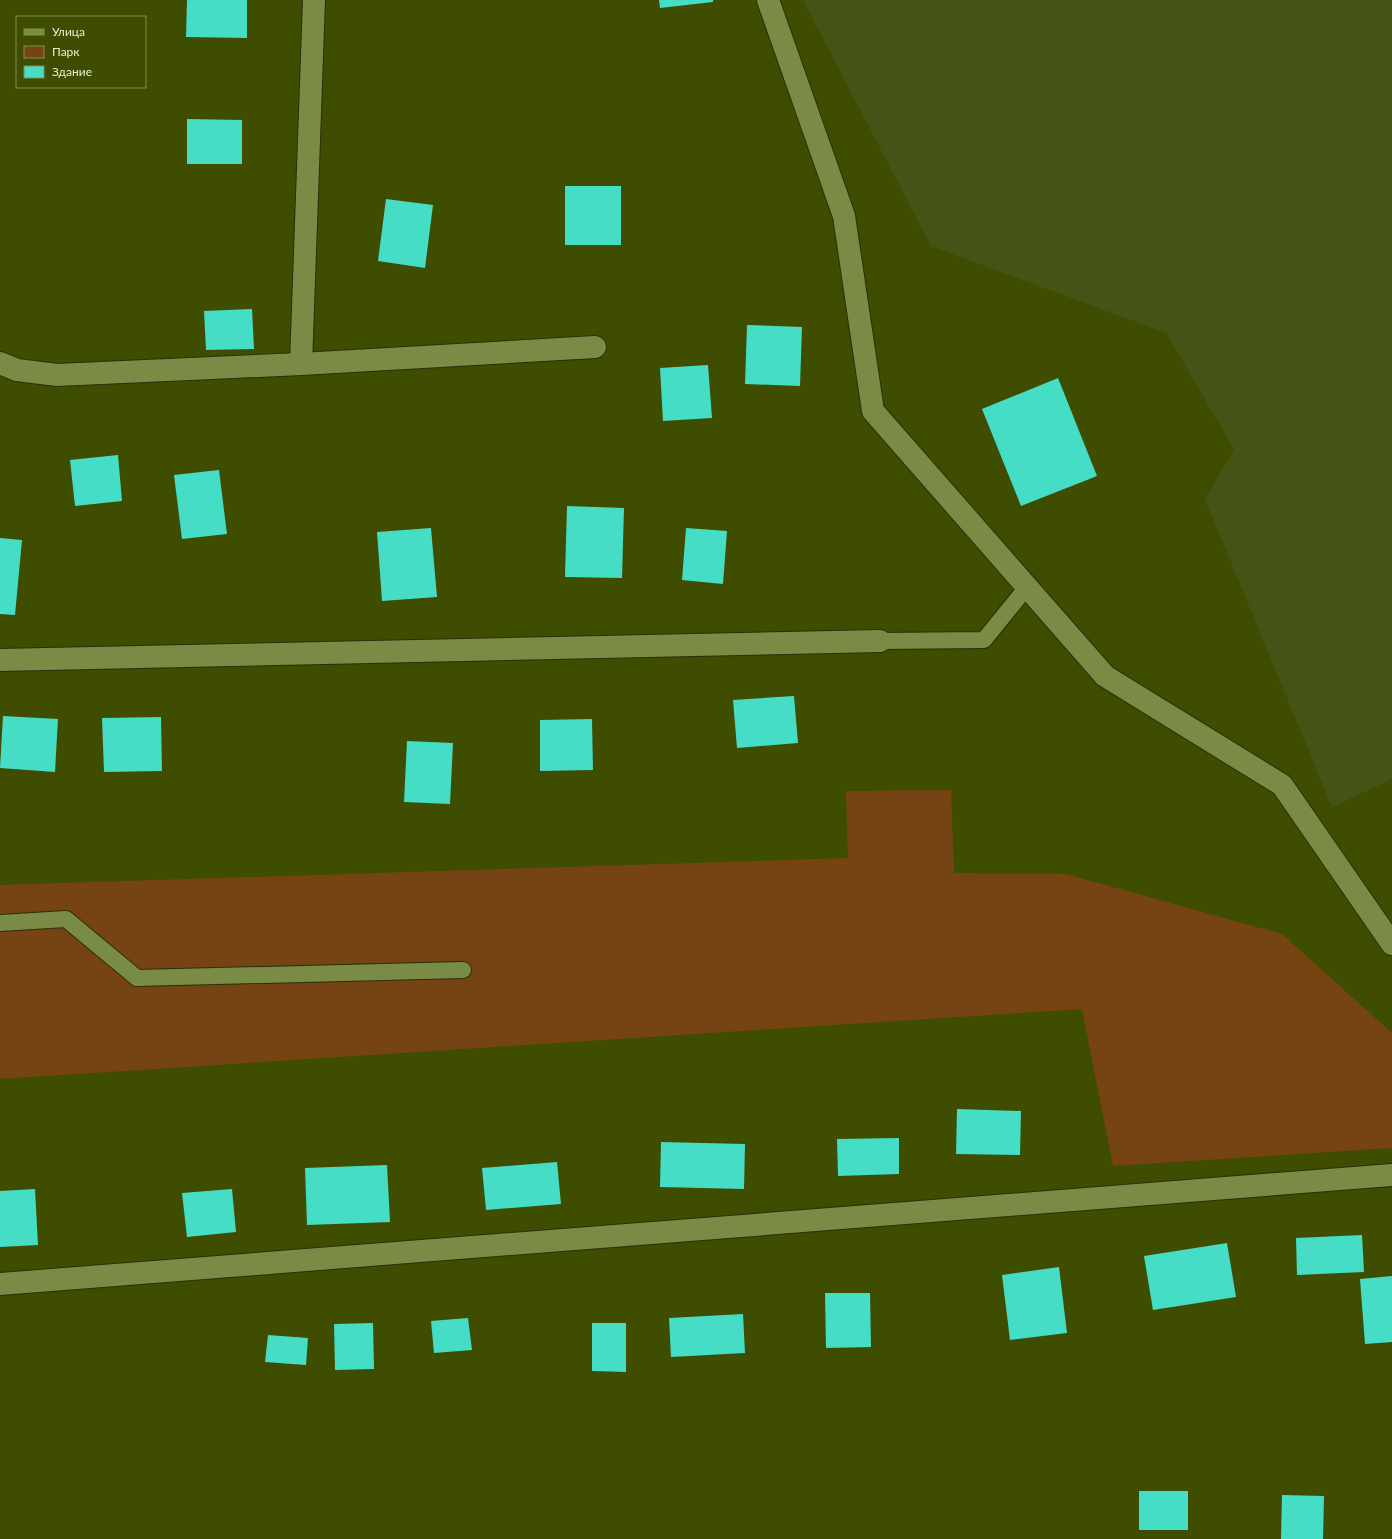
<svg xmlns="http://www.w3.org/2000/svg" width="1392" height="1539" font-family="Lato,sans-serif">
<rect width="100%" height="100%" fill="#3f4d00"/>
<!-- built -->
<path fill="#465317" d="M 803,0 L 1392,0 L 1392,779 L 1332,807 L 1205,499 L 1234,449 L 1166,333 L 931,246 Z"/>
<!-- green -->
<path fill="#764412" d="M 951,790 L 954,873 L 1066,874 L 1282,934 L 1392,1033 L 1392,1148 L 1113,1166 L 1082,1009 L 0,1079 L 0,885 L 848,858 L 846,791 Z"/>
<!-- building -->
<g fill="#46ddc6">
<path d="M 187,0 L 247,0 L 247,38 L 186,37 Z"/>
<path d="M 659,0 L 713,0 L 713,2 L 660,8 Z"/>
<path d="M 187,119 L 242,120 L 242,164 L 187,164 Z"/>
<rect x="565" y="186" width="56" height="59"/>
<path d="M 386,199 L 433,205 L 425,268 L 378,261 Z"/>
<path d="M 252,309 L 254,349 L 206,350 L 204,311 Z"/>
<path d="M 747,325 L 802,327 L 800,386 L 745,384 Z"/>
<path d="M 708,365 L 712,418 L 663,421 L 660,368 Z"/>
<path d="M 1058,378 L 1097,476 L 1021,506 L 982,409 Z"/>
<path d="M 118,455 L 122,501 L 75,506 L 70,460 Z"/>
<path d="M 219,470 L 227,534 L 182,539 L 174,475 Z"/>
<path d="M 567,506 L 624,508 L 622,578 L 565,577 Z"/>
<path d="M 431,528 L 437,597 L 382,601 L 377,532 Z"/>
<path d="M 686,528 L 727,531 L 723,584 L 682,580 Z"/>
<path d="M 0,538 L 22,540 L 15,615 L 0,614 Z"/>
<path d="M 794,696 L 798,743 L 737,748 L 733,700 Z"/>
<path d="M 3,716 L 58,719 L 55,772 L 0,768 Z"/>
<path d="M 161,717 L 162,771 L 104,772 L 102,718 Z"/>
<path d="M 592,719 L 593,770 L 540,771 L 540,720 Z"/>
<path d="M 407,741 L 453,743 L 450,804 L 404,802 Z"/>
<path d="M 957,1109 L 1021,1111 L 1020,1155 L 956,1154 Z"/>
<path d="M 899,1138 L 899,1174 L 838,1176 L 837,1139 Z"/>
<path d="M 661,1142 L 745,1144 L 744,1189 L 660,1187 Z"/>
<path d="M 557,1162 L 561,1204 L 486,1210 L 482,1168 Z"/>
<path d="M 387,1165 L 390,1222 L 307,1225 L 305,1168 Z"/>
<path d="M 35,1189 L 38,1245 L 0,1247 L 0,1191 Z"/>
<path d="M 232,1189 L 236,1232 L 187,1237 L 182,1193 Z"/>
<path d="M 1362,1235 L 1364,1272 L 1297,1275 L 1296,1238 Z"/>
<path d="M 1227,1243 L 1236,1297 L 1153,1310 L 1144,1256 Z"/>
<path d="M 1059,1267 L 1067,1333 L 1010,1340 L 1002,1275 Z"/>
<path d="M 1392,1276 L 1392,1342 L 1365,1344 L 1360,1279 Z"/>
<path d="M 825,1293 L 870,1293 L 871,1347 L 826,1348 Z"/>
<path d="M 743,1314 L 745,1353 L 671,1357 L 669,1318 Z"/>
<path d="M 468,1318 L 472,1350 L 434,1353 L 431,1321 Z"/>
<path d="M 373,1323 L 374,1369 L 335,1370 L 334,1324 Z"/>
<path d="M 592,1323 L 626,1323 L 626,1372 L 592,1371 Z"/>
<path d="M 268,1335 L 308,1338 L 306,1365 L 265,1362 Z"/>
<rect x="1139" y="1491" width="49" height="39"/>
<path d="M 1282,1495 L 1324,1496 L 1323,1539 L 1281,1539 Z"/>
</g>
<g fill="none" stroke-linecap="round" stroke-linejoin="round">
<defs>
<g id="lane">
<path d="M 880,641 L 984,640 L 1027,587"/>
<path d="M 0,923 L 66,919 L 137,978 L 463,970"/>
</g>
<g id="street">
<path d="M 768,0 L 844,216 L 873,411 L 1105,676 L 1282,785 L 1392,944"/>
<path d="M 0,363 L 17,370 L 57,375 L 301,364 L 595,347"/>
<path d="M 301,364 L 314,0"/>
<path d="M 0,660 L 880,641"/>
<path d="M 0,1284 L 1392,1175"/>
</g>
</defs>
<!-- lane casing -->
<use href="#lane" stroke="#28300c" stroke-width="18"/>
<!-- street casing -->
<use href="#street" stroke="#28300c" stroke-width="24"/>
<!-- lane -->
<use href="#lane" stroke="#7a8b46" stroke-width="16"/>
<!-- street -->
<use href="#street" stroke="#7a8b46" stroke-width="22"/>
</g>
<!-- legend -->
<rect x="16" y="16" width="130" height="72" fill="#3f4d00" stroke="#828e52"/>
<rect x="24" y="29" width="20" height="6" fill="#7a8b46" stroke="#828e52"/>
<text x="52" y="36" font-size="12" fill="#e6f0cd">Улица</text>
<rect x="24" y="46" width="20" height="12" fill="#764412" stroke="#828e52"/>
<text x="52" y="56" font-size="12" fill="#e6f0cd">Парк</text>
<rect x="24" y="66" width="20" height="12" fill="#46ddc6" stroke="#828e52"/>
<text x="52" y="76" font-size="12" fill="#e6f0cd">Здание</text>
</svg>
